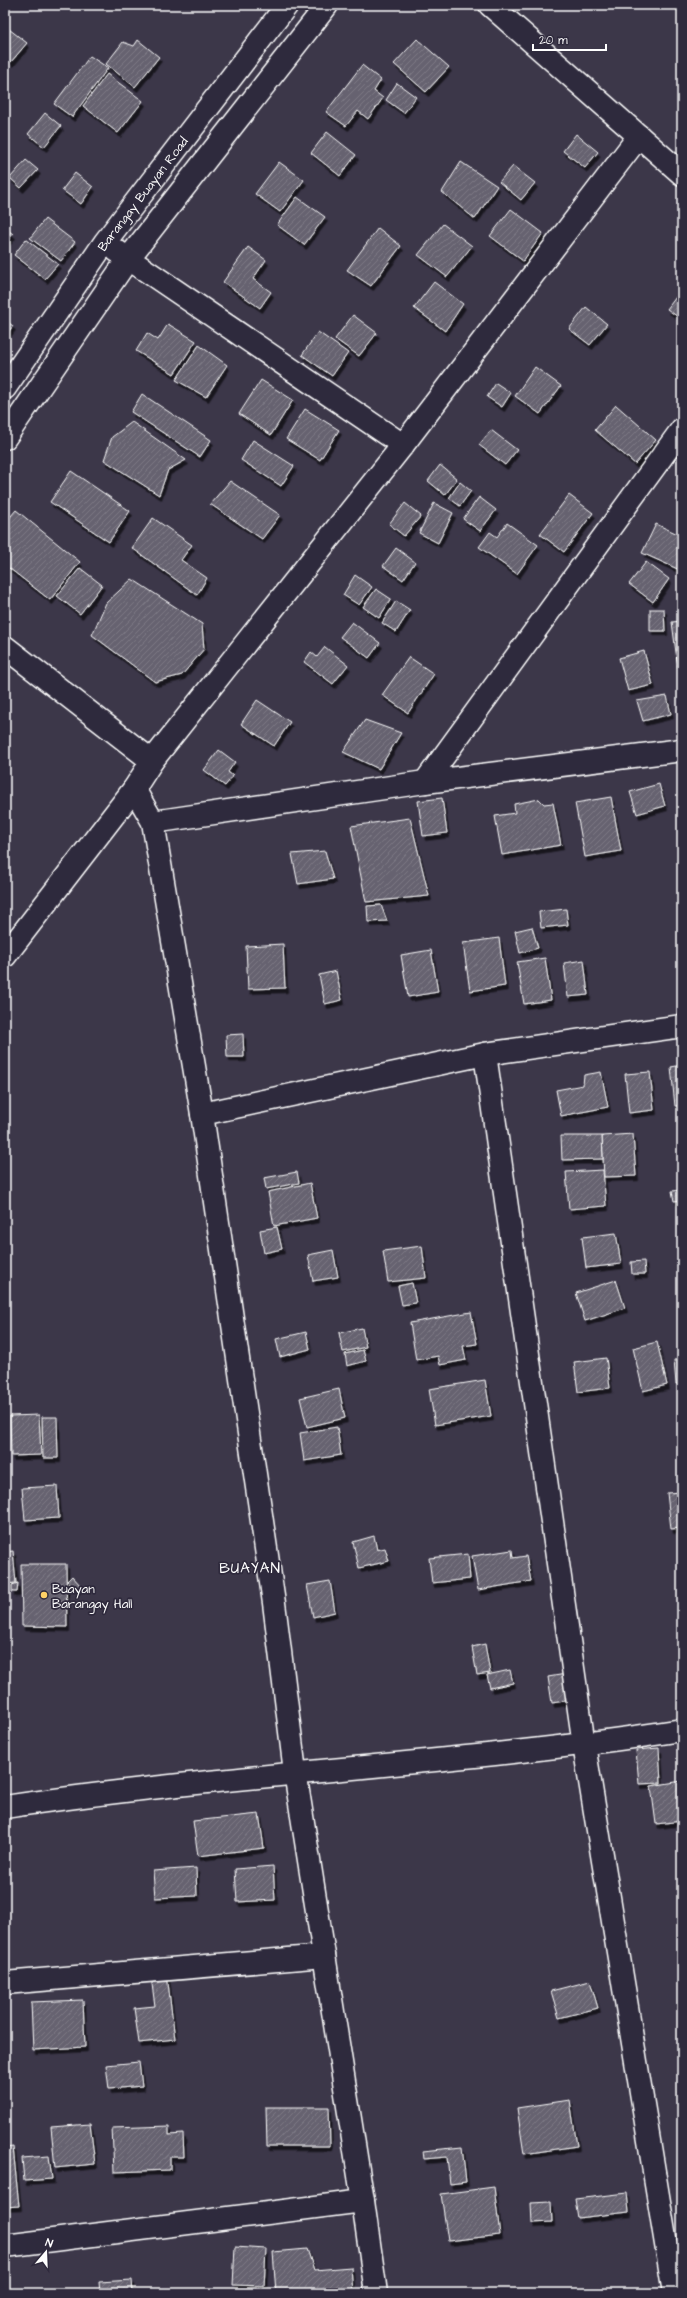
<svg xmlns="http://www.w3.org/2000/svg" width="687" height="2298" font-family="'Architects Daughter',sans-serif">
<defs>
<pattern id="building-hatch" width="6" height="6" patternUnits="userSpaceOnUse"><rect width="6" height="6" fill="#666270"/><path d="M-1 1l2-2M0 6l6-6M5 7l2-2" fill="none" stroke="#7d7a85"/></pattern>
<filter id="shadow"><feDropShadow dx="2.5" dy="4.5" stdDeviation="0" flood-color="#0009"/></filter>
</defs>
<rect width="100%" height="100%" fill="#3c3749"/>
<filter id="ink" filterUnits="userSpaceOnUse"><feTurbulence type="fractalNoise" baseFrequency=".025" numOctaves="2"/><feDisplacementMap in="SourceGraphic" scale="8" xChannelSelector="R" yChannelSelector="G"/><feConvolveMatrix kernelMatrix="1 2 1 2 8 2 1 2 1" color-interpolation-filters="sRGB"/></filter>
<g filter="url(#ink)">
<!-- building -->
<g fill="url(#building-hatch)" stroke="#fff" filter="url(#shadow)">
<path d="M 5,26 L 27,43 L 11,62 L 5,57 Z"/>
<path d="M 417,39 L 449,67 L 426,92 L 394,64 Z"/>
<path d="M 138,40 L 159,57 L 135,87 L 106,64 L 123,42 L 134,46 Z"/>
<path d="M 90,56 L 108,68 L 72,117 L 54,104 Z"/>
<path d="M 362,65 L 381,80 L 374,91 L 383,98 L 368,119 L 358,111 L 346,126 L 326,112 Z"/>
<path d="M 107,74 L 143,101 L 118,133 L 83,106 Z"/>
<path d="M 397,83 L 416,97 L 404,113 L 386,100 Z"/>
<path d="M 45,113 L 61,126 L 44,147 L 28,134 Z"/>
<path d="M 327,132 L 356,155 L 340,176 L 311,153 Z"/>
<path d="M 576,134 L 598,152 L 585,168 L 563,151 Z"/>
<path d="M 26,160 L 38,170 L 21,188 L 10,178 Z"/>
<path d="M 279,162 L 304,180 L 280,212 L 255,194 Z"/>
<path d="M 461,162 L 497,186 L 475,219 L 442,192 Z"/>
<path d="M 513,166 L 535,183 L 521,200 L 499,182 Z"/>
<path d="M 75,173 L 93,187 L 81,204 L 62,190 Z"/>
<path d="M 297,197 L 325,217 L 304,245 L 277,225 Z"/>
<path d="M 511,209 L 543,233 L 523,261 L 490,236 Z"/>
<path d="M 45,219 L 75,242 L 61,261 L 30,238 Z"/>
<path d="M 443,224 L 472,246 L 447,277 L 418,255 Z"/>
<path d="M 5,228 L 13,234 L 5,244 Z"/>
<path d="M 378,228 L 401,246 L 371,286 L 347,270 Z"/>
<path d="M 26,239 L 58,264 L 45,279 L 14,255 Z"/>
<path d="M 248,247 L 266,260 L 253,279 L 271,292 L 260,308 L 223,282 Z"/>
<path d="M 434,282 L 463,304 L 445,331 L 414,308 Z"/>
<path d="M 682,289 L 682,320 L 667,309 Z"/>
<path d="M 586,307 L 607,324 L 590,345 L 569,329 Z"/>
<path d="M 353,315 L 377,333 L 359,356 L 335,339 Z"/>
<path d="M 5,320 L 13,326 L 5,336 Z"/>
<path d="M 168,324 L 196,341 L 174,374 L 136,351 L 147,333 L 158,340 Z"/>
<path d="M 318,332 L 348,353 L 332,376 L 302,355 Z"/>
<path d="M 199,345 L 227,365 L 206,397 L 176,380 Z"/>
<path d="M 535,367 L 561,386 L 540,414 L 515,396 Z"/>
<path d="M 261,380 L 293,400 L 271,435 L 239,414 Z"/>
<path d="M 496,383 L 511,393 L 502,407 L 487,397 Z"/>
<path d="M 142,394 L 211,440 L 200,457 L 131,412 Z"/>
<path d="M 616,405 L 656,440 L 635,464 L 595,430 Z"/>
<path d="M 305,409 L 339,430 L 320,460 L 286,439 Z"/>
<path d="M 132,422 L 186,460 L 168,470 L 159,495 L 104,460 L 112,437 Z"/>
<path d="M 491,430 L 517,450 L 505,465 L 479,445 Z"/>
<path d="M 253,440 L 294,466 L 281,486 L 241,460 Z"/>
<path d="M 440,465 L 457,479 L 445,495 L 428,481 Z"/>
<path d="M 71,471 L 130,511 L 109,542 L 50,502 Z"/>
<path d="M 230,481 L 280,515 L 262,539 L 210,504 Z"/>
<path d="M 460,482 L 471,491 L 460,506 L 449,498 Z"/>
<path d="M 569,495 L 593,513 L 564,552 L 540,534 Z"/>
<path d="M 479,497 L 496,510 L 480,531 L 463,519 Z"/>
<path d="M 405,503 L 421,516 L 404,536 L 389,524 Z"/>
<path d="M 434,503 L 453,513 L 438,543 L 419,533 Z"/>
<path d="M 16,510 L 80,562 L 50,600 L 5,565 L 5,523 Z"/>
<path d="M 153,518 L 192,545 L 181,560 L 207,578 L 197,595 L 132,548 Z"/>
<path d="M 507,523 L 538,545 L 517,574 L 479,547 L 490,532 L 497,537 Z"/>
<path d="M 656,524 L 682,536 L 682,571 L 642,553 Z"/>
<path d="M 396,548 L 415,562 L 403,580 L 383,566 Z"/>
<path d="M 646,562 L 669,579 L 653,602 L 629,584 Z"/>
<path d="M 80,568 L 102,585 L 80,614 L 57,596 Z"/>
<path d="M 355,575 L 372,587 L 359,605 L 343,595 Z"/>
<path d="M 132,579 L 202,624 L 204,649 L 182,675 L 155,682 L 92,635 L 106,603 Z"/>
<path d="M 376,589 L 391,599 L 379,618 L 363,607 Z"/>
<path d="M 396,601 L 410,610 L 396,632 L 382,623 Z"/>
<path d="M 650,609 L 664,609 L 665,631 L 650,631 Z"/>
<path d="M 682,621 L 682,667 L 678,668 L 672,622 Z"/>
<path d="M 352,622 L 380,643 L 369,658 L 340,637 Z"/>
<path d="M 325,647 L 348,665 L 333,684 L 304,662 L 311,652 L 317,657 Z"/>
<path d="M 644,651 L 653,685 L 628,691 L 619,658 Z"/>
<path d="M 409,657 L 434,674 L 408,713 L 382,695 Z"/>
<path d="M 667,696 L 671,714 L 643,721 L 637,701 Z"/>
<path d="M 257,700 L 290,722 L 274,746 L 241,724 Z"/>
<path d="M 365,720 L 401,733 L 379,769 L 343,752 Z"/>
<path d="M 219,750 L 235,762 L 228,772 L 233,776 L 225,786 L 204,770 Z"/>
<path d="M 659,784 L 665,806 L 637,814 L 630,792 Z"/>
<path d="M 611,797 L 621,851 L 585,857 L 575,803 Z"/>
<path d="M 442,798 L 447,833 L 423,836 L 418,801 Z"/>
<path d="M 539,799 L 544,804 L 553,803 L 561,845 L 502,855 L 495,816 L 515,813 L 514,804 Z"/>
<path d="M 410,818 L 429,896 L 366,902 L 351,826 Z"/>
<path d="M 325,851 L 333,879 L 298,884 L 292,854 Z"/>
<path d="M 381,905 L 387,921 L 368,922 L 367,906 Z"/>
<path d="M 566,909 L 568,925 L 541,928 L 539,912 Z"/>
<path d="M 532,927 L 538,948 L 520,953 L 515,931 Z"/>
<path d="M 499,938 L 505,986 L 470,991 L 463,943 Z"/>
<path d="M 283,944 L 285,988 L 248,989 L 246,946 Z"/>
<path d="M 431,950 L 438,992 L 408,997 L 401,955 Z"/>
<path d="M 545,958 L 551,1000 L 524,1004 L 517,962 Z"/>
<path d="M 584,960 L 588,995 L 568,997 L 564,963 Z"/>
<path d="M 336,971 L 342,1000 L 325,1004 L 319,975 Z"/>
<path d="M 243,1034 L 244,1057 L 227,1057 L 226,1035 Z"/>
<path d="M 682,1065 L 682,1106 L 675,1106 L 671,1067 Z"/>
<path d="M 601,1072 L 608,1107 L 561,1116 L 556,1090 L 583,1085 L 584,1075 Z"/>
<path d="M 650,1072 L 654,1110 L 629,1113 L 625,1074 Z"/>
<path d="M 633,1134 L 636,1176 L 604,1177 L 602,1136 Z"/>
<path d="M 561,1136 L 602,1136 L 603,1159 L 562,1160 Z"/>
<path d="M 603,1170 L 606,1206 L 569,1209 L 566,1172 Z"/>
<path d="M 297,1172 L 299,1183 L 266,1189 L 264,1178 Z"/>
<path d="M 310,1183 L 317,1218 L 274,1226 L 268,1192 Z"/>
<path d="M 682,1190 L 682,1200 L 674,1201 L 672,1191 Z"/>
<path d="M 277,1227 L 282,1249 L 264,1253 L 260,1230 Z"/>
<path d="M 616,1233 L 621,1264 L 586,1268 L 582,1237 Z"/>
<path d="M 422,1246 L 426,1278 L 388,1282 L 383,1251 Z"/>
<path d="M 333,1250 L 338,1277 L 313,1281 L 308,1255 Z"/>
<path d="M 644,1261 L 645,1274 L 632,1274 L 631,1262 Z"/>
<path d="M 616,1280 L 625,1308 L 585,1321 L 576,1293 Z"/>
<path d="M 412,1283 L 416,1303 L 402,1305 L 398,1286 Z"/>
<path d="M 471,1312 L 477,1344 L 463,1346 L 466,1360 L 440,1365 L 438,1356 L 416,1360 L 410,1323 Z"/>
<path d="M 362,1328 L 366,1347 L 343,1352 L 339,1333 Z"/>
<path d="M 306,1332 L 310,1349 L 280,1357 L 276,1339 Z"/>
<path d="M 657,1342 L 667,1385 L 643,1391 L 633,1348 Z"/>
<path d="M 363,1350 L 366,1361 L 347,1366 L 345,1354 Z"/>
<path d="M 606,1358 L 610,1388 L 578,1392 L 574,1362 Z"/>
<path d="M 682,1359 L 682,1383 L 676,1384 L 674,1360 Z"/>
<path d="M 485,1380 L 491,1416 L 435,1425 L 429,1389 Z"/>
<path d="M 339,1389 L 345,1418 L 307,1427 L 300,1398 Z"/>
<path d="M 39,1415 L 41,1455 L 11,1456 L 10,1416 Z"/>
<path d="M 42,1417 L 57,1417 L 58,1458 L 43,1458 Z"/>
<path d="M 337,1427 L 341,1455 L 304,1461 L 300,1433 Z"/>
<path d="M 57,1486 L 59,1518 L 25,1520 L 22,1488 Z"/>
<path d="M 682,1492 L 682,1528 L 671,1529 L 667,1493 Z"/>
<path d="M 374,1536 L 377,1550 L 385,1548 L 389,1561 L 359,1568 L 353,1542 Z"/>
<path d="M 512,1550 L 513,1558 L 526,1556 L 531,1581 L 478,1590 L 472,1556 Z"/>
<path d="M 13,1551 L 16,1583 L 5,1584 L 5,1552 Z"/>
<path d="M 468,1554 L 470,1579 L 432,1583 L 429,1558 Z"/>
<path d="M 21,1564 L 66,1564 L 67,1627 L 22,1626 Z"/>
<path d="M 72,1576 L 81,1586 L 76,1590 L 67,1581 Z"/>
<path d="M 330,1581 L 335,1612 L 313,1617 L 307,1585 Z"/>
<path d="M 18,1583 L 17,1592 L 12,1592 L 12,1585 Z"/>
<path d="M 485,1644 L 490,1673 L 477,1675 L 472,1647 Z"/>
<path d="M 510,1670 L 513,1683 L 490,1688 L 487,1675 Z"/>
<path d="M 566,1674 L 571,1700 L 552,1703 L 548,1677 Z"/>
<path d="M 659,1748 L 661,1783 L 639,1784 L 636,1750 Z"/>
<path d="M 682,1781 L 682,1821 L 656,1824 L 651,1786 Z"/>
<path d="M 259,1814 L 264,1848 L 198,1856 L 193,1821 Z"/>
<path d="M 273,1866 L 275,1900 L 237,1902 L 235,1869 Z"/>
<path d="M 196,1868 L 197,1896 L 155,1898 L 153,1871 Z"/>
<path d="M 167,1975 L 175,2039 L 139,2043 L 134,2008 L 155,2006 L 151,1977 Z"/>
<path d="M 590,1981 L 598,2008 L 559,2018 L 551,1991 Z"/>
<path d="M 83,2000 L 85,2047 L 33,2050 L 31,2002 Z"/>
<path d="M 139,2062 L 142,2086 L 109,2089 L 106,2065 Z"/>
<path d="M 682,2090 L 682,2110 L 681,2110 L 679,2091 Z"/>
<path d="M 570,2100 L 577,2146 L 524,2154 L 517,2108 Z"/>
<path d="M 266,2107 L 329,2107 L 330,2146 L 267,2146 Z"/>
<path d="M 90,2124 L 95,2164 L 55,2168 L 51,2127 Z"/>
<path d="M 169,2126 L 169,2135 L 183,2134 L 184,2157 L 170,2157 L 170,2170 L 114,2172 L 112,2128 Z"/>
<path d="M 13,2147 L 19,2206 L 5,2207 L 5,2148 Z"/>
<path d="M 462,2147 L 466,2182 L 450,2184 L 447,2157 L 424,2159 L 423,2151 Z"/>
<path d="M 49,2156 L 52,2179 L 24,2181 L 22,2158 Z"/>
<path d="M 494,2187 L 500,2235 L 448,2241 L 441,2194 Z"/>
<path d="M 627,2193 L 629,2212 L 578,2218 L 575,2199 Z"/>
<path d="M 551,2202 L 552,2222 L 532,2223 L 531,2203 Z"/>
<path d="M 235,2247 L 266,2249 L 264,2286 L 233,2285 Z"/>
<path d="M 307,2249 L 314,2270 L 351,2267 L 353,2293 L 276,2293 L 273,2252 Z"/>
<path d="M 132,2280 L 133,2293 L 100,2293 L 99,2282 Z"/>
</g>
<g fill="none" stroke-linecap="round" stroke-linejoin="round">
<defs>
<g id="minor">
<path d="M 490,5 L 682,174"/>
<path d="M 117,251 L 403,445"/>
<path id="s1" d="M 5,388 L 105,242 L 287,5"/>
<path d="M 5,438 L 128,259 L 327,5"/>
<path d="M 5,647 L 152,761"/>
<path d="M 425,782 L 682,429"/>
<path d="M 134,789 L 153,822 L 202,1114 L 274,1603 L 295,1772 L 363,2201 L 376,2293"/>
<path d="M 153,822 L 425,782 L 682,750"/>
<path d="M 5,956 L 134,789 L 152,761 L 403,445 L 639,136"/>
<path d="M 485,1054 L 584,1745 L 674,2293"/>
<path d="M 202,1114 L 485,1054 L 682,1026"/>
<path d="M 5,1807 C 230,1773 458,1765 682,1730"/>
<path d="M 5,1983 L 324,1956"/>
<path d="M 5,2246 L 363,2201"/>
</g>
</defs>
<!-- minor casing -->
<use href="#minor" stroke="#fff" stroke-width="25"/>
<!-- minor -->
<use href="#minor" stroke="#2f2a3d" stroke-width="22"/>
</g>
</g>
<!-- markers -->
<circle fill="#ffd166" stroke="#2f2a3d" stroke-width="1.5" cx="44" cy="1595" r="4"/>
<g text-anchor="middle" stroke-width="3.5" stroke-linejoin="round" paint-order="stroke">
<!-- street labels -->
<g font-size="13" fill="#fff" stroke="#2f2a3d">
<text dy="5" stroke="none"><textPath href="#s1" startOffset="238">Barangay Buayan Road</textPath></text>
</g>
<!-- poi labels -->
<g font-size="13" fill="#fff" stroke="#2f2a3d" text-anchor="start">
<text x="52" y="1593">Buayan<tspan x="52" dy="15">Barangay Hall</tspan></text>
</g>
<!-- quarter labels -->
<g font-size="15" letter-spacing="1" fill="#fff" stroke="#2f2a3d">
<text x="250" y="1573">BUAYAN</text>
</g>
</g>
<!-- margin -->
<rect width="687" height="2298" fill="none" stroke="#2f2a3d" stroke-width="20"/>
<rect x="10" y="10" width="667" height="2278" fill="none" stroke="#fff" stroke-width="1.5" filter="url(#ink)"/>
<!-- north arrow -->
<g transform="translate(46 2252) rotate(19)" stroke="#2f2a3d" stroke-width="3" paint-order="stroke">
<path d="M0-3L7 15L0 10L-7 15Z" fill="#ffffff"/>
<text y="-6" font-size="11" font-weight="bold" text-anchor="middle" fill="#ffffff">N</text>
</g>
<!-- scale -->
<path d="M533 44v6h73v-6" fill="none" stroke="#ffffff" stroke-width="2"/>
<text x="539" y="44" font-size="12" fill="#ffffff" stroke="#2f2a3d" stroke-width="3" paint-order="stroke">20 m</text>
</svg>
